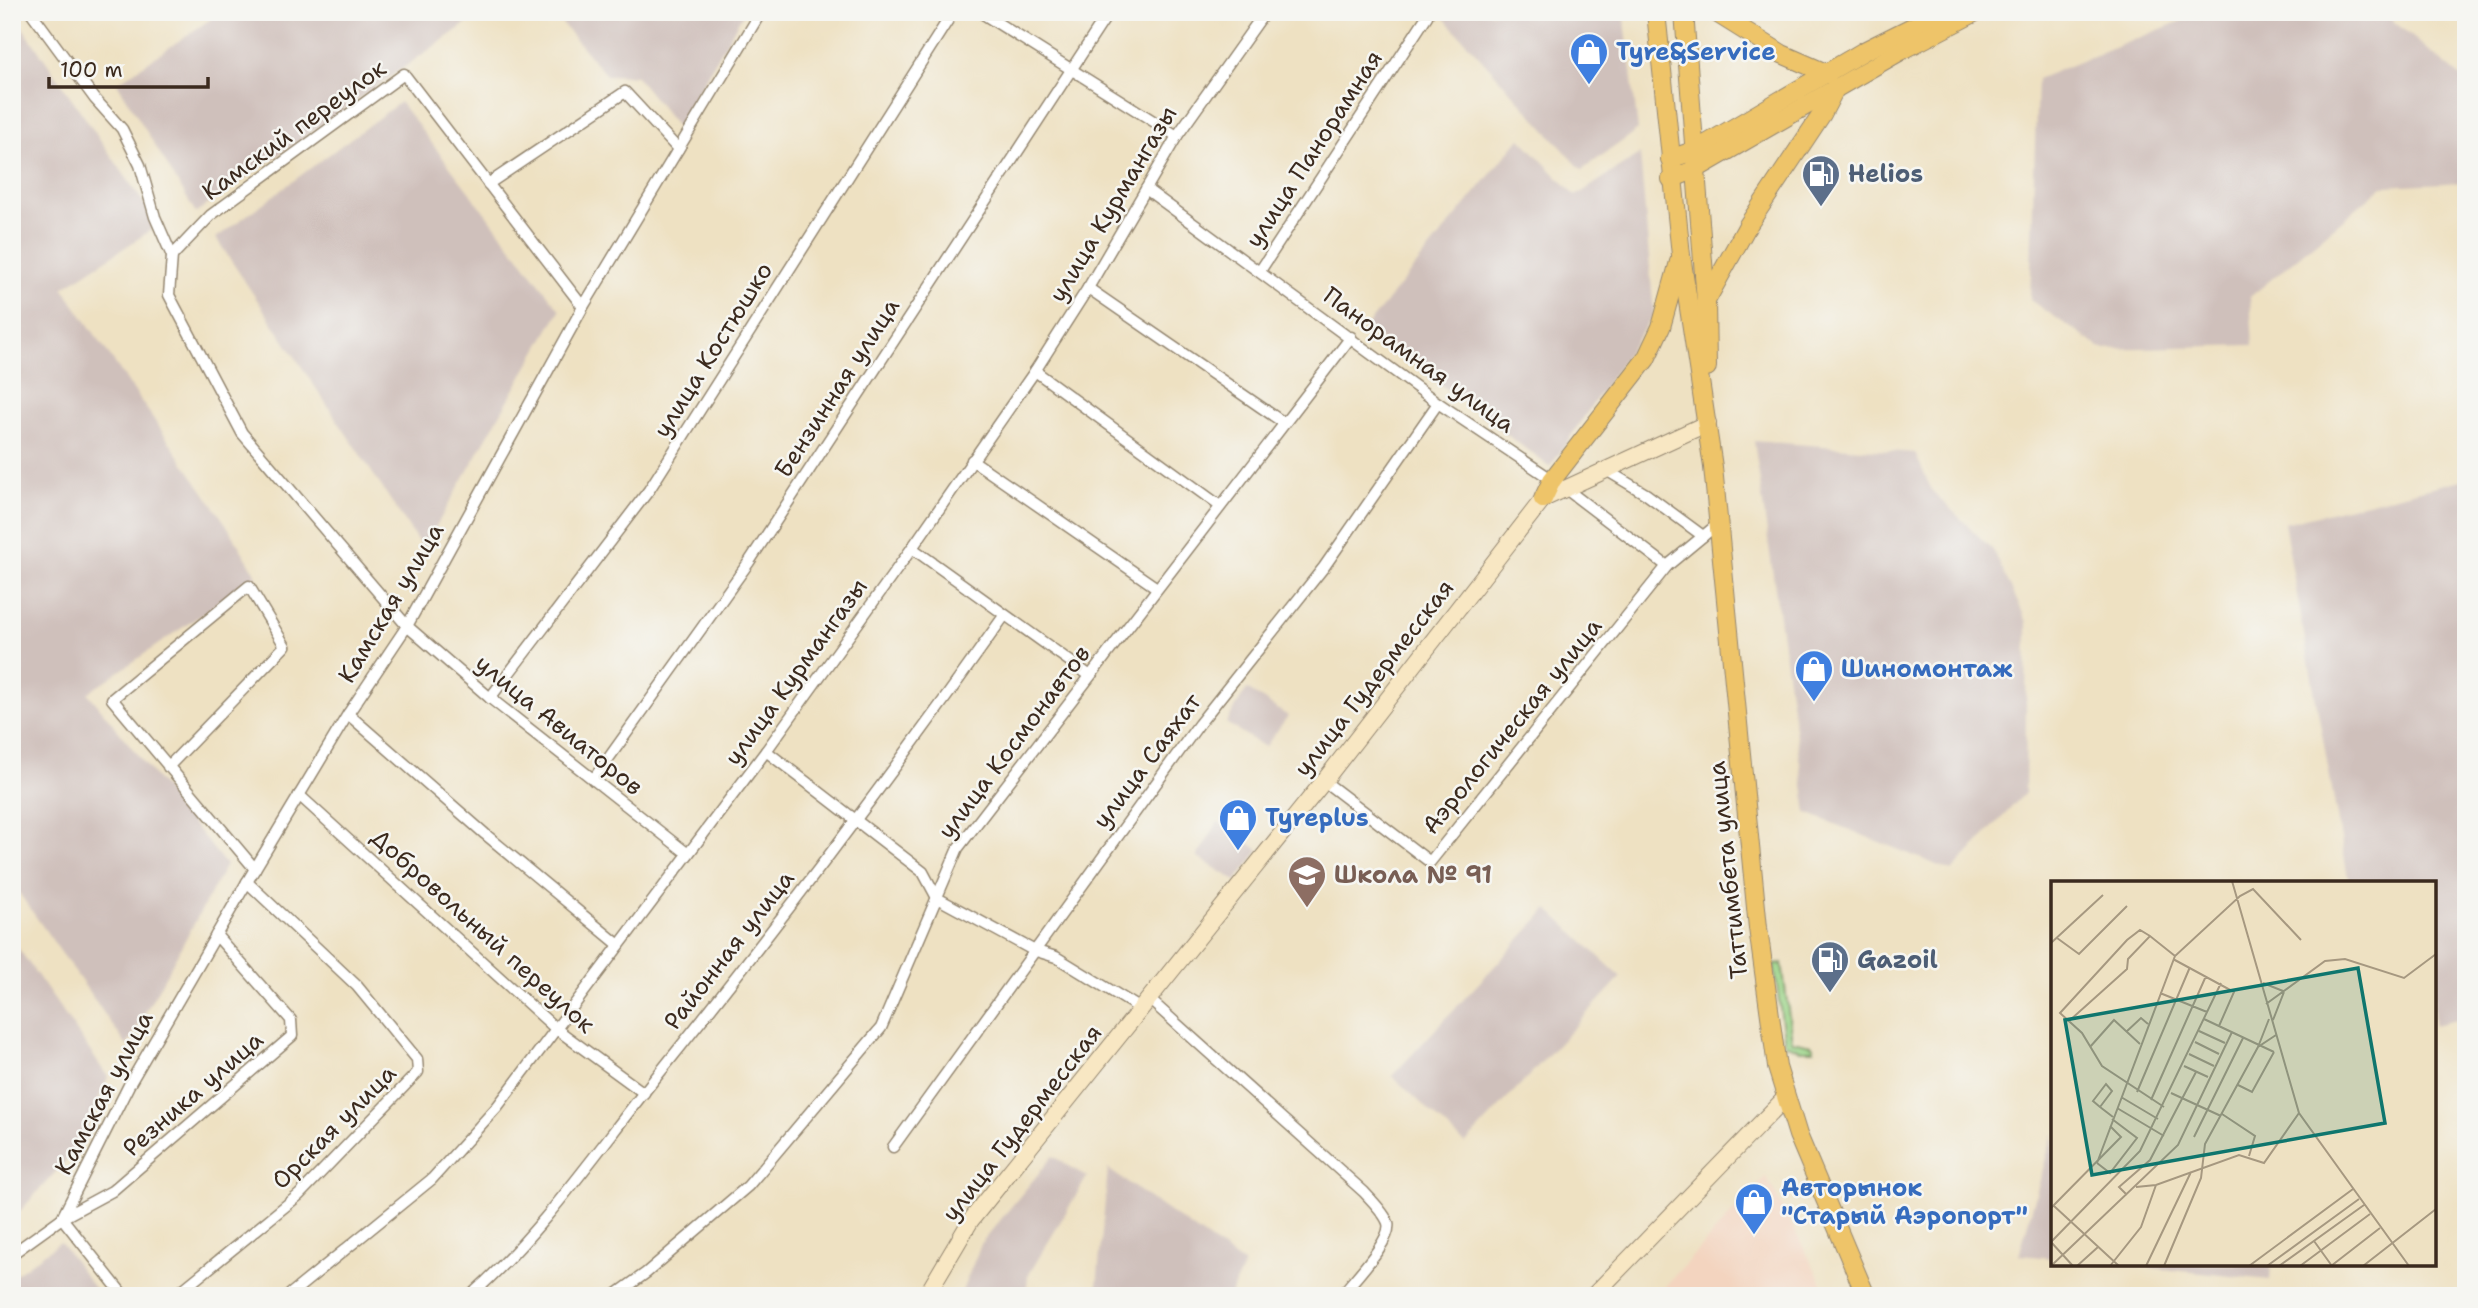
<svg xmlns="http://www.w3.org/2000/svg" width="2478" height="1308" font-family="'Shantell Sans',sans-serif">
<rect width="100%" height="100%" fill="#f6f6f2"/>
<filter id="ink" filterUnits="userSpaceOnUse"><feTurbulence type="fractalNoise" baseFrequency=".0143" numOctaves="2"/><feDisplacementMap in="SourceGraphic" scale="14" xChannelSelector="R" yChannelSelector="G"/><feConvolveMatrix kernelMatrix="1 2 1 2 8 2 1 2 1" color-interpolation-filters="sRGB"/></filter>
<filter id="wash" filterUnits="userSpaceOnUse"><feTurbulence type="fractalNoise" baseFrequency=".00686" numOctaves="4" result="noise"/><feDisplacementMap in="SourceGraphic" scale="28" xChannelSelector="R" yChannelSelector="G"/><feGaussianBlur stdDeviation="1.57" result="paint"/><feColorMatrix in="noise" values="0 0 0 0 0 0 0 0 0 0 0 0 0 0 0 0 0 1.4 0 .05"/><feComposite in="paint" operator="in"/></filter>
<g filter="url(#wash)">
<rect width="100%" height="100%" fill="#eee1c2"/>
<!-- built -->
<path fill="#f3d4bf" d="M 1766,1176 L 1829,1296 L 1656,1296 Z"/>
<!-- industrial -->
<g fill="#cfc0bb">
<path d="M 12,12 L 159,225 L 63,288 L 226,524 L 257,576 L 88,693 L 226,865 L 127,1046 L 12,883 Z"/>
<path d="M 221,12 L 483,12 L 196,213 L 117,83 Z"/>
<path d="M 552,12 L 744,12 L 677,127 L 636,76 L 606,75 Z"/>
<path d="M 1439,12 L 1624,12 L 1638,130 L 1582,170 Z"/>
<path d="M 2203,12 L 2382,12 L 2466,81 L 2466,182 L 2383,186 L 2250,297 L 2253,345 L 2102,349 L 2030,300 L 2037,79 Z"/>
<path d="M 400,102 L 560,310 L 423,549 L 216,238 Z"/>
<path d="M 1520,138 L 1576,196 L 1640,154 L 1654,314 L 1550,467 L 1365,328 Z"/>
<path d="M 1754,441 L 1915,453 L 1932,491 L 1993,550 L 2027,622 L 2025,793 L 1952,871 L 1807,813 Z"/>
<path d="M 2466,479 L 2466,1018 L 2434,1025 L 2434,883 L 2349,883 L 2284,523 Z"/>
<path d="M 1247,689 L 1288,716 L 1265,747 L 1226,723 Z"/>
<path d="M 1218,822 L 1259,850 L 1236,881 L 1197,857 Z"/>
<path d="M 1548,909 L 1621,977 L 1465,1144 L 1392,1076 Z"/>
<path d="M 12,939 L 108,1077 L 80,1145 L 12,1220 Z"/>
<path d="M 2053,1133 L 2053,1258 L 2019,1255 Z"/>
<path d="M 1053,1156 L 1087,1177 L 1028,1276 L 1026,1296 L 960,1296 L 982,1242 Z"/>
<path d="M 1108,1169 L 1244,1264 L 1230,1296 L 1096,1296 Z"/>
<path d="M 60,1242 L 100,1296 L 12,1296 L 12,1277 Z"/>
<path d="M 2112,1264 L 2271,1264 L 2270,1280 Z"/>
</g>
<!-- green -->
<path fill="#9bd588" stroke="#6b8053" stroke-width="2" d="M 1782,963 L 1792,1041 L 1812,1045 L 1814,1050 L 1800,1050 L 1785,1044 L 1774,965 Z"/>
</g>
<g filter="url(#ink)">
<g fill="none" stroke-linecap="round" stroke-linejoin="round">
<defs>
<g id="street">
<path d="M 31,12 L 95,99 L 122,129 L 140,165 L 155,217 L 172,256 L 169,295 L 242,433 L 407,626 L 490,698 L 688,854"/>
<path d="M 980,12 L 1177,136"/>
<path d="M 488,184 L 625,92 L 678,149"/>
<path d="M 1146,189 L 1438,403 L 1566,489 L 1667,566"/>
<path d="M 172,256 L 211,215 L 404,74 L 583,307"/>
<path d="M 1260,271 L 1427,16 L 1424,12"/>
<path d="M 1088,288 L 1284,423"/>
<path d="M 1035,371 L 1220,506"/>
<path d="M 972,460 L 1157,588"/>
<path d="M 1606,470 L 1646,494 L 1703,536"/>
<path d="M 912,548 L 1089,675"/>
<path d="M 490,698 L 649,490 L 953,12"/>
<path d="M 348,714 L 485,834 L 619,945"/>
<path d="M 766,751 L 923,872 L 937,898 L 1033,950 L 1056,957 L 1141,1009"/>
<path d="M 168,767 L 285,646 L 249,586 L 112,699 L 255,869"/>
<path d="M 593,780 L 749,562 L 1109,12"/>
<path d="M 1324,781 L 1430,862 L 1667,566 L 1719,523"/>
<path d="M 299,795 L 555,1028 L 644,1093"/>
<path d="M 1149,999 L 1364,1192 C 1372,1201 1384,1212 1388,1223 C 1393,1240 1352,1281 1341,1296"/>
<path d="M 893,1147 L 1199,724 L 1324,567 L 1438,403"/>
<path d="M 62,1218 L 129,1085 L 247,882 L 348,714 L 407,626 L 583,307 L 761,12"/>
<path d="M 62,1218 L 124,1296"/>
<path d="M 12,1254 L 62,1218 L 112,1191 L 292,1036 L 291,1020 L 216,935"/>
<path d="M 175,1296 L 299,1195 L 418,1072 L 417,1059 L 357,986 L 247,882"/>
<path d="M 288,1296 L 432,1179 L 497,1107 L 766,751 L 912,548 L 1035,371 L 1088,288 L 1177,136 L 1265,12"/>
<path d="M 470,1296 C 539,1235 592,1158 649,1086 C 772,933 891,776 1004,616"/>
<path d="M 614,1296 L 646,1273 L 748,1186 L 881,1028 L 958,848 L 1351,337"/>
</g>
<g id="secondary">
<path d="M 926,1296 L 971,1220 L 1324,781 L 1543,499 L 1708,423"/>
<path d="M 1593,1296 L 1785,1098"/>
</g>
<g id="primary">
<path d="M 1656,12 L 1681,255 L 1713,467 L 1758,928 L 1777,1067 L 1798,1135 L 1866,1296"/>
<path d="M 1684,12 L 1706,301 L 1707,367"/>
<path d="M 1715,12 L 1782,54 L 1828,74"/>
<path d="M 1670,159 L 1696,150 L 1864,51 L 1942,12"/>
<path d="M 1671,179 L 1696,169 L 1899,52 L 1976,12"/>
<path d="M 1706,301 L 1748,225 L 1822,114 L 1835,89"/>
<path d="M 1543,499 L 1552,480 L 1646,359 L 1661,327 L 1679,262"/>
</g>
</defs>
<!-- street casing -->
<use href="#street" stroke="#948670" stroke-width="13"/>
<!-- secondary casing -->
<use href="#secondary" stroke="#948670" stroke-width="18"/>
<!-- primary casing -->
<use href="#primary" stroke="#948670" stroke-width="20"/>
<!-- street -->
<use href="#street" stroke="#fff" stroke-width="10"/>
<!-- secondary -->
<use href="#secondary" stroke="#f8e7c3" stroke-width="16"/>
<!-- primary -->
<use href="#primary" stroke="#eec469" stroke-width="18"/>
</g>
</g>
<!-- icons -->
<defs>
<symbol id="shop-pin" viewBox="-11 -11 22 30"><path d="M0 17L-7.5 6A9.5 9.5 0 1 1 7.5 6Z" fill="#3f7fe0" stroke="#f6f6f2"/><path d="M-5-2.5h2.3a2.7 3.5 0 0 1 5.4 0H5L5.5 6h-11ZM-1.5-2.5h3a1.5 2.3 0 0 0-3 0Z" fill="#fff"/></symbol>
<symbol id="fuel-pin" viewBox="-11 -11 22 30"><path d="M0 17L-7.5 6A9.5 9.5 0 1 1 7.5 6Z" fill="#5c6f8a" stroke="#f6f6f2"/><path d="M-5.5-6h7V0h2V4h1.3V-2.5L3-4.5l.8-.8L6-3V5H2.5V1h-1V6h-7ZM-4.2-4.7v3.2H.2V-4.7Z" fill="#fff"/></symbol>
<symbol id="school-pin" viewBox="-11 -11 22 30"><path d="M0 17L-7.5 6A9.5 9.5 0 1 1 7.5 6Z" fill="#8d6e63" stroke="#f6f6f2"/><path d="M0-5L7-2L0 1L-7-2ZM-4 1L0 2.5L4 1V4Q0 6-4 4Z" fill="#fff"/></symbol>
</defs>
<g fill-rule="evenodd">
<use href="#shop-pin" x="1567" y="30" width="44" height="60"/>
<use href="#fuel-pin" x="1799" y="152" width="44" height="60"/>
<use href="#shop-pin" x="1792" y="647" width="44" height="60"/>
<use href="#shop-pin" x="1216" y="796" width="44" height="60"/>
<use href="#school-pin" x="1285" y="853" width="44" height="60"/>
<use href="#fuel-pin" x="1808" y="938" width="44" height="60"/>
<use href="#shop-pin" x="1732" y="1180" width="44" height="60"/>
</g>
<g text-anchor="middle" stroke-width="5" stroke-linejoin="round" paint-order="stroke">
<!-- shop labels -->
<g font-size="24" font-weight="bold" fill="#366cbe" stroke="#f6f6f2" text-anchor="start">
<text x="1616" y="60">Tyre&amp;Service</text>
<text x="1841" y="677">Шиномонтаж</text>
<text x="1265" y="826">Tyreplus</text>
<text x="1781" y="1196">Авторынок<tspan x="1781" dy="28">"Старый Аэропорт"</tspan></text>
</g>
<!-- street labels -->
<g font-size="24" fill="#3b2a1e" stroke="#f6f6f2">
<text transform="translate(294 130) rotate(-36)" y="8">Камский переулок</text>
<text transform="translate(1314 149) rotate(-57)" y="8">улица Панорамная</text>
<text transform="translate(1113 204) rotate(-59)" y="8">улица Курмангазы</text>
<text transform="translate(713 350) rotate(-58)" y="8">улица Костюшко</text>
<text transform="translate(1419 360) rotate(36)" y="8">Панорамная улица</text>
<text transform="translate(837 388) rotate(-57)" y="8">Бензинная улица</text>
<text transform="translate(391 603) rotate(-59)" y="8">Камская улица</text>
<text transform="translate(796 672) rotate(-54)" y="8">улица Курмангазы</text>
<text transform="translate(1374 678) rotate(-52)" y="8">улица Гудермесская</text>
<text transform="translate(559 725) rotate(39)" y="8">улица Авиаторов</text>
<text transform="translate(1512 726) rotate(-51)" y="8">Аэрологическая улица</text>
<text transform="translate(1014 742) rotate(-53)" y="8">улица Космонавтов</text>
<text transform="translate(1147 761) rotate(-53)" y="8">улица Саяхат</text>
<text transform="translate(1728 870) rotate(-96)" y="8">Таттимбета улица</text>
<text transform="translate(483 931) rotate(42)" y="8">Добровольный переулок</text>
<text transform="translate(729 950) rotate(-52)" y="8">Районная улица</text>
<text transform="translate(104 1093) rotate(-62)" y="8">Камская улица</text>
<text transform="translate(193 1094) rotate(-41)" y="8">Резника улица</text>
<text transform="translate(1022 1123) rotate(-52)" y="8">улица Гудермесская</text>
<text transform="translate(334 1127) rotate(-45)" y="8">Орская улица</text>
</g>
<!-- service labels -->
<g font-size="24" font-weight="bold" fill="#4e5e75" stroke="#f6f6f2" text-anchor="start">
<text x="1848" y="182">Helios</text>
<text x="1857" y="968">Gazoil</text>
</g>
<!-- education labels -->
<g font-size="24" font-weight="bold" fill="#785e54" stroke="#f6f6f2" text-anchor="start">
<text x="1334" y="883">Школа № 91</text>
</g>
</g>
<!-- overview -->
<g transform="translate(2051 881)">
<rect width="385" height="385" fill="#eee1c2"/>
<path fill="none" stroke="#a69880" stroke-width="2" d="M 181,0 L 248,232 L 358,385M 99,55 L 89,49 L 76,59 L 9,132 L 31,152 L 51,185 L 113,226M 6,57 L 28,73 L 76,25M 0,62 L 52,14M 122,78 L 183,111 L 168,145M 212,102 L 232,110M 109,112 L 156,131M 215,123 L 274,80 L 294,78 L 353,97 L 385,73M 153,138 L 223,171M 222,139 L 233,111M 18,140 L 76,88 L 77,78 L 99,55 L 124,75M 148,150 L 174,162M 75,151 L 90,137 L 97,143M 144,161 L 168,173M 39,166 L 63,139 L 89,163M 207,166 L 218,138M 138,173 L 163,185M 133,185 L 157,196M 187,204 L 201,211 L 223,171M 86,211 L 139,86M 120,212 L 170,235M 70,216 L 107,238M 100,219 L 155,95M 49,226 L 61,210 L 55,203 L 42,220 L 49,226 L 62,236M 66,227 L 113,255M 171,233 L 204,255 L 198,275M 143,256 L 192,157M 46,282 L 124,75 L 189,15 L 202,8 L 250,59M 46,282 L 59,292 L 86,257 L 61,238M 85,306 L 105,304 L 188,274 L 213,282 L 248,232M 76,314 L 68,306 L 99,279 L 145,191M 3,325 L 68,385M 0,327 L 70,256 L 59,245M 263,360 L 281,385M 0,361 L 89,270 L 170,102M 0,361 L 22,385M 0,385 L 127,264 L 181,151M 26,385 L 47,366M 59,385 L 90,346 L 105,304M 95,385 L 140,291M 113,385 L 150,297 L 154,263 L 207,166 L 225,154M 198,385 L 302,308M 216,385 L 308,318M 228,385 L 313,324M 249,385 L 319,333M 280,385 L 329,347M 312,385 L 385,328"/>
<path fill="#0f766e" fill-opacity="0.15" stroke="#0f766e" stroke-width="3.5" d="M 307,87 L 334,242 L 41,294 L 14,139 Z"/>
<rect width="385" height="385" fill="none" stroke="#3b2a1e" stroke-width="3.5"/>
</g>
<!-- margin -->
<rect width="2478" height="1308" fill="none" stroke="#f6f6f2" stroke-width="42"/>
<!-- scale -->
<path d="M49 77v10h159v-10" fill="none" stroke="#3b2a1e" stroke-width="3.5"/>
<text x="60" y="77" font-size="21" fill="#3b2a1e" stroke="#f6f6f2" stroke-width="5" paint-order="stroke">100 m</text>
</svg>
